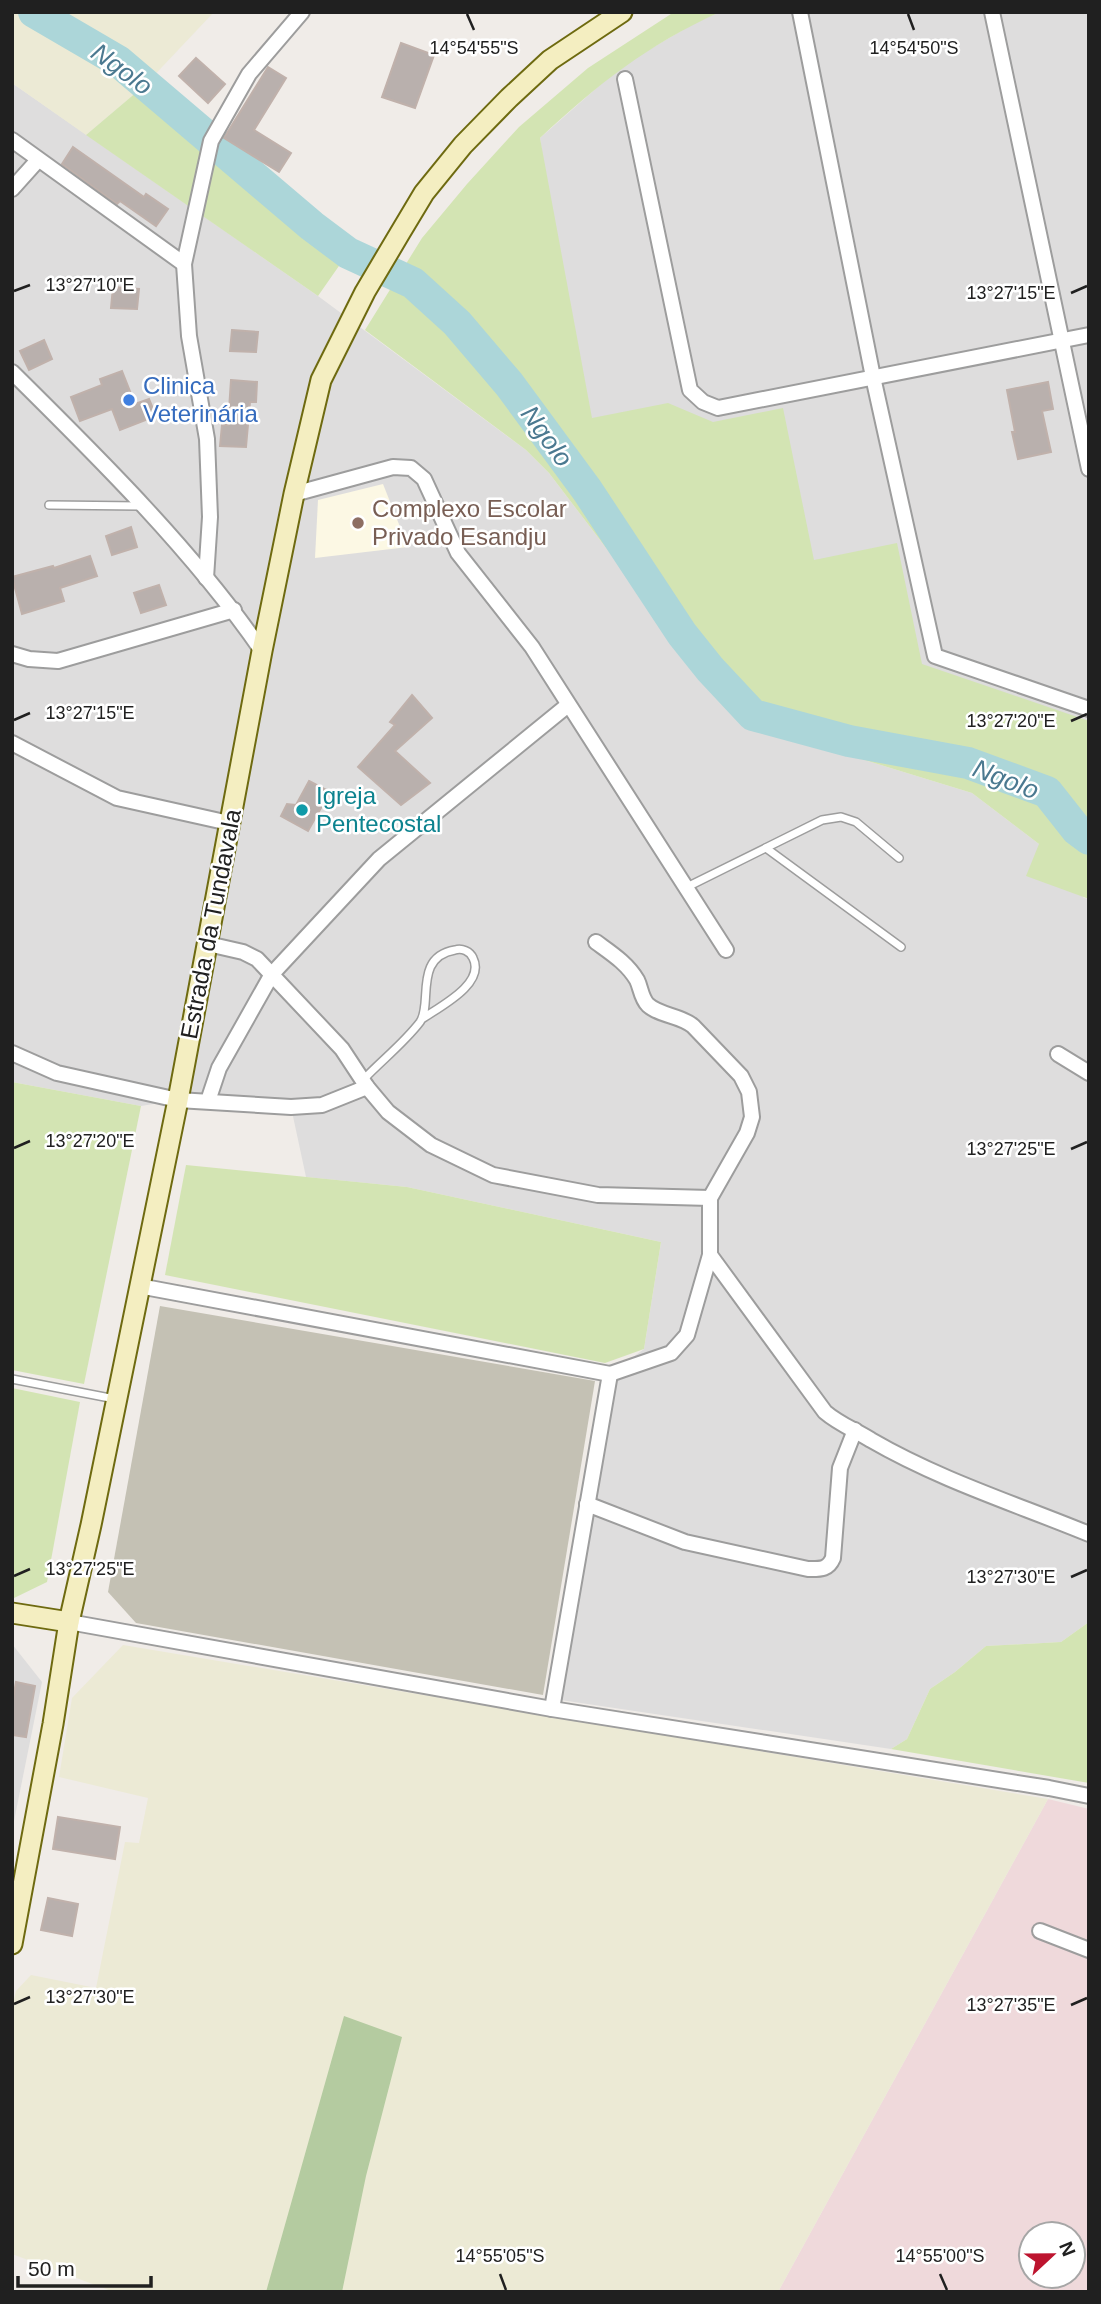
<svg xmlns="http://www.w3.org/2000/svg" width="1101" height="2304" font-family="Arial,sans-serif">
<rect width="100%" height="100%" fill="#f0ece8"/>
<!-- residential -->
<g fill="#dedddd">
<path d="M 720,12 L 1089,12 L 1089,779 L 582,437 L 540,138 L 609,77 L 635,58 L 693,24 Z"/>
<path d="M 12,83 L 318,296 L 526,450 L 549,473 L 706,679 L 740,717 L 770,731 L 972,793 L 1039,844 L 1084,898 L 1089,899 L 1089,1622 L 1061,1642 L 986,1646 L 955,1672 L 930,1689 L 907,1739 L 891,1749 L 554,1699 L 610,1374 L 644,1349 L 661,1242 L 407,1187 L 306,1177 L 291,1107 L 178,1100 L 141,1106 L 12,1082 Z"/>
<path d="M 12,1644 L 42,1682 L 12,1831 Z"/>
</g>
<!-- commercial -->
<path fill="#efd9db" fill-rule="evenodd" d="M 1048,1799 L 1089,1809 L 1089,2292 L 778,2292 ZM 1031,2234 L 1073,2234 L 1073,2276 L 1031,2276 Z"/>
<!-- education -->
<path fill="#fcf8e4" d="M 383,484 L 408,547 L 315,558 L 318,500 Z"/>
<!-- construction -->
<path fill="#c4c1b4" d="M 160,1306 L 595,1381 L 543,1695 L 136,1623 L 108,1592 Z"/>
<!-- farmland -->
<g fill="#ecead5">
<path d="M 12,12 L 214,12 L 145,85 L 86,135 L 12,83 Z"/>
<path d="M 123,1645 L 1048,1799 L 778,2292 L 114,2292 L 12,2254 L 12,2008 L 16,1991 L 31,1975 L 96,1988 L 125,1842 L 139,1843 L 148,1798 L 59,1777 L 72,1698 Z"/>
</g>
<!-- grass -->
<g fill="#d3e4b3">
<path d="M 674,12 L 720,12 C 647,45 598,84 540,138 L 592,418 L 668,403 L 713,422 L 783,408 L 814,560 L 897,543 L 922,664 L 1089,721 L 1089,899 L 1026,876 L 1039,844 L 972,793 L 770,731 L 740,717 L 706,679 L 549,473 L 526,450 L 365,330 L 422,238 L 467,184 L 519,127 L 588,68 Z"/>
<path d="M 145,85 C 214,139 278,200 348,253 L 318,296 L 86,135 Z"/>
<path d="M 12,1082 L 141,1106 L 84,1384 L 12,1370 Z"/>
<path d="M 186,1165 L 407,1187 L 661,1242 L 644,1349 L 605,1363 L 165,1275 Z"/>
<path d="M 12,1388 L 80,1402 L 47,1582 L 12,1599 Z"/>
<path d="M 1089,1622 L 1089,1783 L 891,1749 L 907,1739 L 930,1689 L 955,1672 L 986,1646 L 1061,1642 Z"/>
</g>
<!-- forest -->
<path fill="#b4cba0" d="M 344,2016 L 402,2037 L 366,2176 L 342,2292 L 266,2292 Z"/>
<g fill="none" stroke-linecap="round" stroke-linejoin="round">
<!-- river -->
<path stroke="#acd6d9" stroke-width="32" d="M 34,12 L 118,61 L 312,226 L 348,253 L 413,283 L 457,323 L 509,384 L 587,490 L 682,634 L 710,669 L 753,715 L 849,741 L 968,763 L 1047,792 L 1077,830 L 1089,839"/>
</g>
<!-- building -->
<g fill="#b9b0ad" stroke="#c0b1ab" stroke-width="2">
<path d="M 401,43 L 434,55 L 415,108 L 382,97 Z"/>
<path d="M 196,58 L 225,84 L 208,103 L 179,76 Z"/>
<path d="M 268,67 L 286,78 L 254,130 L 291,153 L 279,172 L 224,138 Z"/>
<path d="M 73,147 L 144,197 L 146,194 L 168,209 L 156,226 L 120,201 L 117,204 L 62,164 Z"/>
<path d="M 113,287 L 139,289 L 137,309 L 111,308 Z"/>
<path d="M 232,330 L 258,332 L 256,352 L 230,351 Z"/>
<path d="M 44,340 L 52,359 L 29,370 L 20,351 Z"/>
<path d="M 122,371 L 135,404 L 149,399 L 156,416 L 120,430 L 112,409 L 80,421 L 71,397 L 102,385 L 100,379 Z"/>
<path d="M 231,380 L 257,382 L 256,402 L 250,402 L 246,447 L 220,446 L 222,425 L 228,425 Z"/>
<path d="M 1048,382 L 1053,409 L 1042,411 L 1051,452 L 1018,459 L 1012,432 L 1015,432 L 1007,390 Z"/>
<path d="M 131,527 L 137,547 L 112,555 L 106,536 Z"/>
<path d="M 90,556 L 97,576 L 60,588 L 64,601 L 22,614 L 12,577 L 53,566 L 54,568 Z"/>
<path d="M 159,585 L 166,605 L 141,613 L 134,593 Z"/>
<path d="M 412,695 L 432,718 L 395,751 L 430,783 L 401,805 L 358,767 L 395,725 L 390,722 Z"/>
<path d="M 309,781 L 330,792 L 308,831 L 281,816 L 287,804 L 296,805 Z"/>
<path d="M 16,1682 L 35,1686 L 26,1737 L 12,1735 L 12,1705 Z"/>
<path d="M 58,1817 L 120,1827 L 115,1859 L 53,1849 Z"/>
<path d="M 48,1898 L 78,1904 L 72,1936 L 41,1930 Z"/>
</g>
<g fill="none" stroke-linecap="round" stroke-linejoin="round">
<defs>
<g id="lane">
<path d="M 49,505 L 140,506"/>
<path d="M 766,848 L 901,947"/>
<path d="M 687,887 L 822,820 L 841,817 L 856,822 L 899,858"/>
<path d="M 363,1080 C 381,1061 404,1043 420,1022 C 433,1004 413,957 455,950 C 462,948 470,951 473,958 C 486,984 439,1007 422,1019"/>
<path d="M 12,1379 L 115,1399"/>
</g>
<g id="street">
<path d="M 800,12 L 873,377 L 935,656 L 1089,709"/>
<path d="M 992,12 L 1089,469"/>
<path d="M 625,79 L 690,390 L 703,402 L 718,408 L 1089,335"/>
<path d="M 12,140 L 184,264"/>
<path d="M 12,189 L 38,160"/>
<path d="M 12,372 C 99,458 193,551 262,651"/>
<path d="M 294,494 L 393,467 L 411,468 L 424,479 L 458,553 L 532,647 L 726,950"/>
<path d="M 206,578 L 210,517 L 207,439 L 189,336 L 184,264 L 211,141 L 249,74 L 302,12"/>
<path d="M 12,654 L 29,659 L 58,661 L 234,610"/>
<path d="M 12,743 L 117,798 L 229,823"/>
<path d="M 596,942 C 611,953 627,963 637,980 C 641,988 641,998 648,1005 C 660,1016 680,1015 693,1026 L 741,1076 L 749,1092 L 752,1117 L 747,1133 L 710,1198 L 710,1255 L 687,1335 L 671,1353 L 610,1374"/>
<path d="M 208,944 L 243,952 L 257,959 L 342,1049 L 367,1087 L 388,1112 L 431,1145 L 493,1175 L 598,1195 L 710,1198"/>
<path d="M 12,1053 L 57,1073 L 178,1100 L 291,1107 L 322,1105 L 367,1087"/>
<path d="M 1058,1054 L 1089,1073"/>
<path d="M 208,1101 L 219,1068 L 272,974 L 379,859 L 568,705"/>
<path d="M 710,1255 L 825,1412 C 839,1424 855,1430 871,1440 C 940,1480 1016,1504 1089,1534"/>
<path d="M 139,1286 L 610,1374 L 552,1709"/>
<path d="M 587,1504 L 685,1542 L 808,1569 C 820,1569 828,1570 833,1558 L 840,1468 L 855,1430"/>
<path d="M 69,1622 L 552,1709 L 1049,1788 L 1089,1796"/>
<path d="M 1040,1931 L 1089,1950"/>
</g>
<g id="secondary">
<path d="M 12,1613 L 69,1622"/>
<path d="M 12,1944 L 53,1724 L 69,1622 L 91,1525 L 178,1100 L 262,651 L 294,494 L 321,380 L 365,292 L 400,233 L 424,193 L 463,145 L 509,98 L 550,60 L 622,12"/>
</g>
</defs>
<!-- lane casing -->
<use href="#lane" stroke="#9d9d9d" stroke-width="10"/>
<!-- street casing -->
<use href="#street" stroke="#9d9d9d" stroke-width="18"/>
<!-- secondary casing -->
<use href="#secondary" stroke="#6e6a10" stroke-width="23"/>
<!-- lane -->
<use href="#lane" stroke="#fff" stroke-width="7"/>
<!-- street -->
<use href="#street" stroke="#fff" stroke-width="14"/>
<!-- secondary -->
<use href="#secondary" stroke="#f4eec1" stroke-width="19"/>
</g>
<!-- ticks -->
<path fill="none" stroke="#202020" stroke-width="2.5" d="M 467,14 L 474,30M 908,14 L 914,30M 14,291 L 30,285M 1071,293 L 1087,286M 14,720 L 30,713M 1071,721 L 1087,714M 14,1148 L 30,1141M 1071,1149 L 1087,1142M 14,1576 L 30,1569M 1071,1577 L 1087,1570M 14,2004 L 30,1997M 1071,2005 L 1087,1998M 500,2274 L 506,2290M 940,2274 L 947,2290"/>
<!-- markers -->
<circle fill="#3f7fe0" stroke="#fff" stroke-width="2.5" cx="129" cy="400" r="7"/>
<circle fill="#8d6e63" stroke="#fff" stroke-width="2.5" cx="358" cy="523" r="7"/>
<circle fill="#0f9aa8" stroke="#fff" stroke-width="2.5" cx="302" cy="810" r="7"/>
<g text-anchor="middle" stroke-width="5" stroke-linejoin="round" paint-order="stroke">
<!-- shop labels -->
<g font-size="24" fill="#366cbe" stroke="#fff" text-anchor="start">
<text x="143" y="394">Clinica<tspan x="143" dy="28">Veterinária</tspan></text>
</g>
<!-- education labels -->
<g font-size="24" fill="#785e54" stroke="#fff" text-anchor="start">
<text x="372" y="517">Complexo Escolar<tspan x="372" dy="28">Privado Esandju</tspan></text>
</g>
<!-- culture labels -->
<g font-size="24" fill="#0d838f" stroke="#fff" text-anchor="start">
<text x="316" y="804">Igreja<tspan x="316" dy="28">Pentecostal</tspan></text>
</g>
<!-- street labels -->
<g font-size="24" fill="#202020" stroke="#fff">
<text transform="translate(211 924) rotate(-79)" y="8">Estrada da Tundavala</text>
</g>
<!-- water labels -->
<g font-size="26" font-style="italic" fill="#4b7990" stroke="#fff">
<text transform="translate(122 69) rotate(36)" y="9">Ngolo</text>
<text transform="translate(547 436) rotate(54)" y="9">Ngolo</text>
<text transform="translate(1006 779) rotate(21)" y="9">Ngolo</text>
</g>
</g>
<g font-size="18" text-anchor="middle" fill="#202020" stroke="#fff" stroke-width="5" stroke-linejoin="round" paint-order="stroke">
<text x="474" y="54">14°54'55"S</text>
<text x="914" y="54">14°54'50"S</text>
<text x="90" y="291">13°27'10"E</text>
<text x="1011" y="299">13°27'15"E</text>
<text x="90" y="719">13°27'15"E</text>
<text x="1011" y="727">13°27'20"E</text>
<text x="90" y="1147">13°27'20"E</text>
<text x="1011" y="1155">13°27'25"E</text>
<text x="90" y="1575">13°27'25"E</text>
<text x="1011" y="1583">13°27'30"E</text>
<text x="90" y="2003">13°27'30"E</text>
<text x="1011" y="2011">13°27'35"E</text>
<text x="500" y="2262">14°55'05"S</text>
<text x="940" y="2262">14°55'00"S</text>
</g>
<!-- border -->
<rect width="1101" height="2304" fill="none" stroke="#202020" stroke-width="28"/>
<!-- north arrow -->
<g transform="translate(1052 2255) rotate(68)"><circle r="33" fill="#ffffff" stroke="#a6a6a6" stroke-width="2"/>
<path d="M0-5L12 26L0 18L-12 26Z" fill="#bd142f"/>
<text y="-10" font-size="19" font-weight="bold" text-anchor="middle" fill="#202020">N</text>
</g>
<!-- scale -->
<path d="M18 2276v10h133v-10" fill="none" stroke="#202020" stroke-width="3.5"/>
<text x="28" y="2276" font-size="21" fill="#202020" stroke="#ffffff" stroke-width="5" paint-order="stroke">50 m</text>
</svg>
